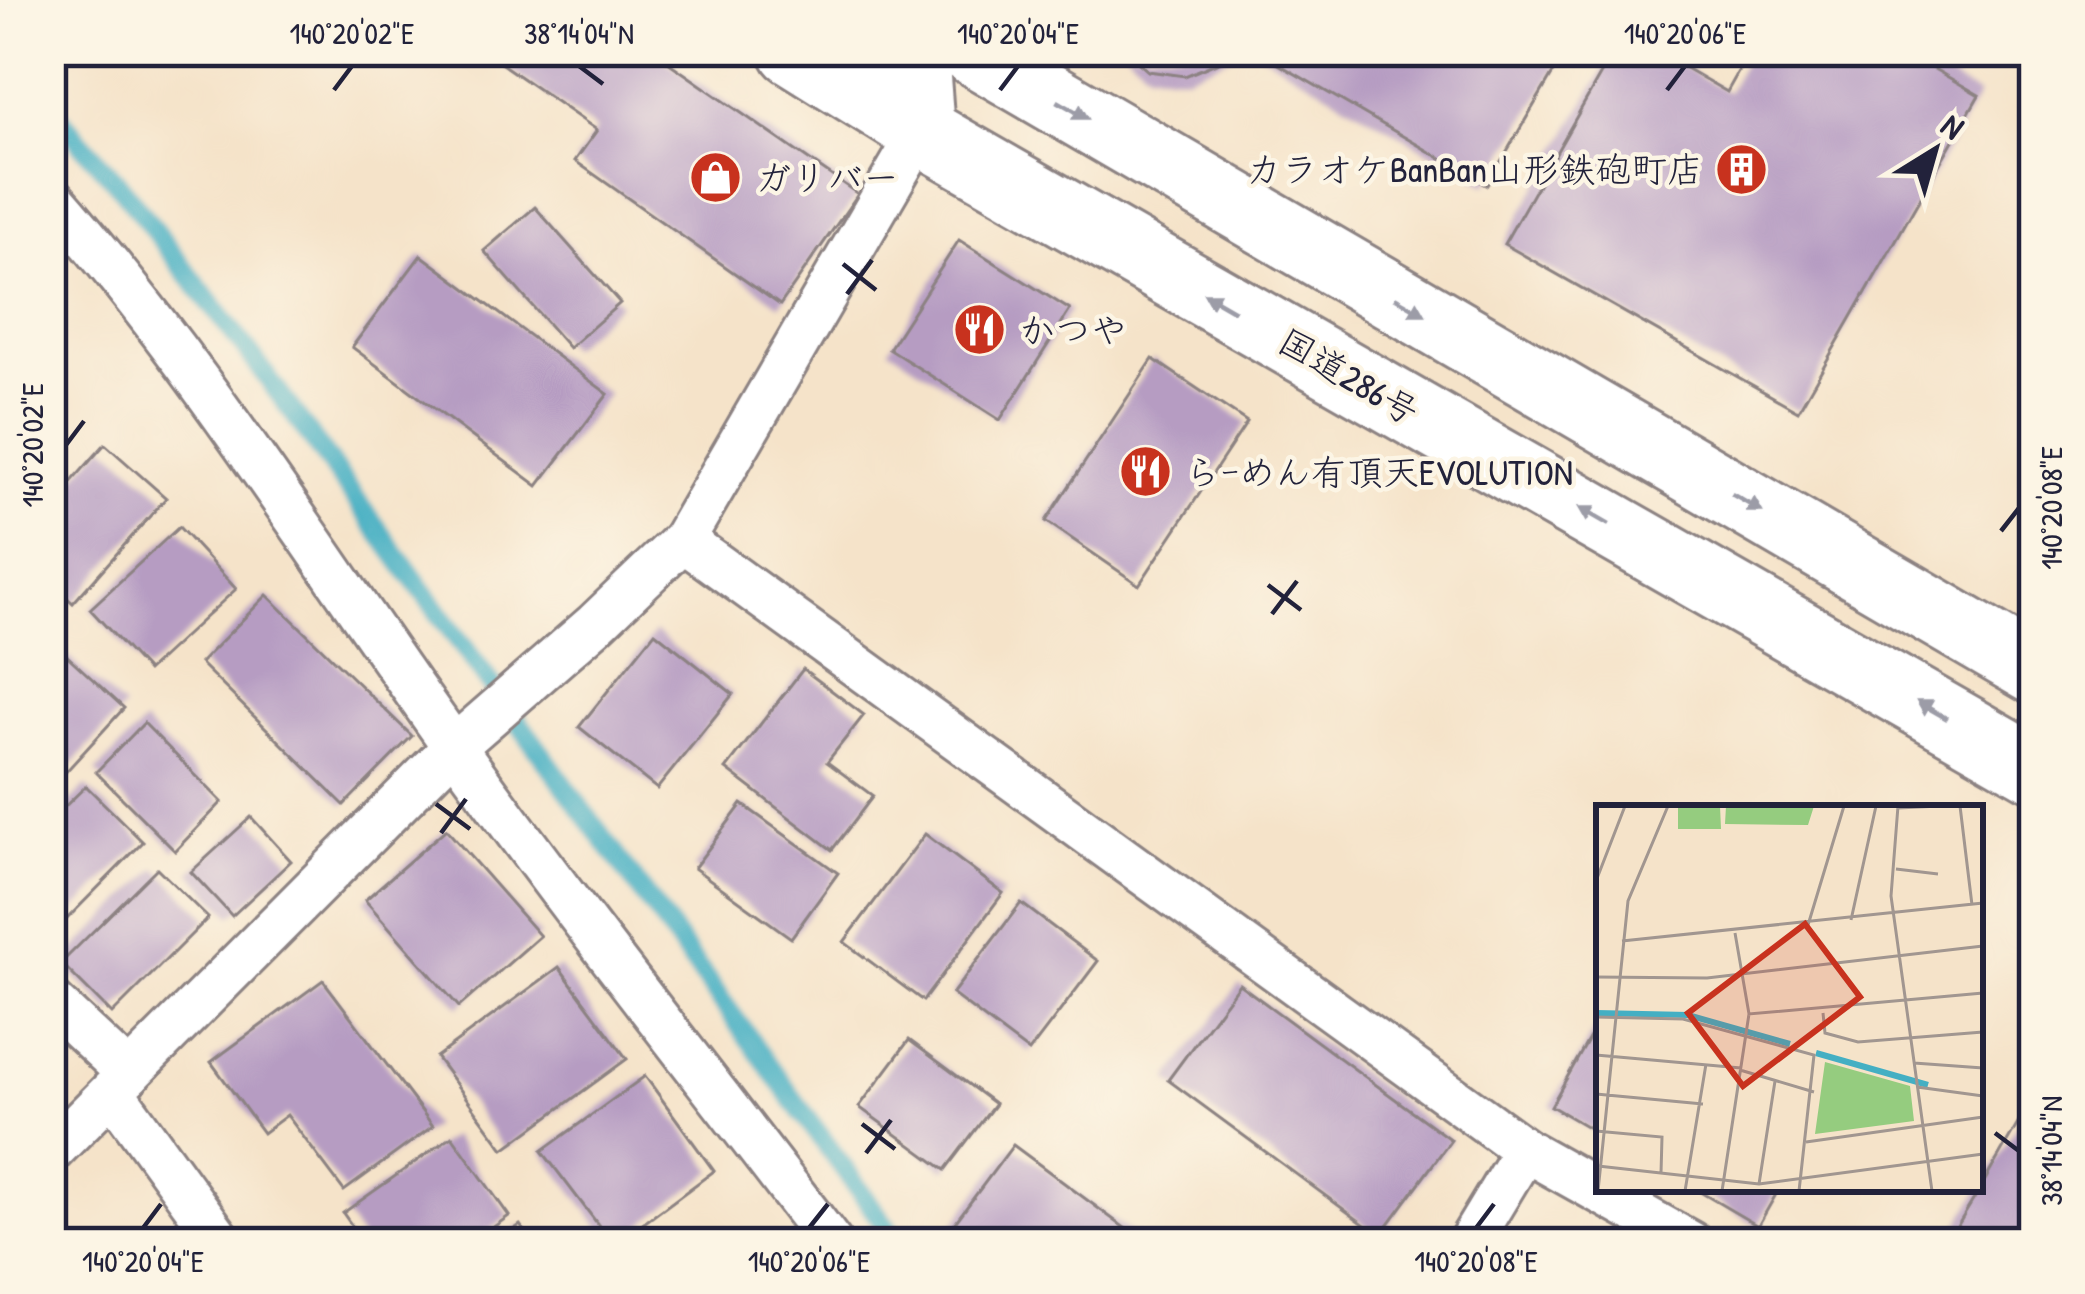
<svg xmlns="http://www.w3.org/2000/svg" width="2085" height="1294" font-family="'Patrick Hand','Klee One',sans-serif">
<rect width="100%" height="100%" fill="#fcf5e5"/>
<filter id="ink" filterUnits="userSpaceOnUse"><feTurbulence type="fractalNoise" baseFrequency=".00833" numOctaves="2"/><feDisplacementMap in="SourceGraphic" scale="24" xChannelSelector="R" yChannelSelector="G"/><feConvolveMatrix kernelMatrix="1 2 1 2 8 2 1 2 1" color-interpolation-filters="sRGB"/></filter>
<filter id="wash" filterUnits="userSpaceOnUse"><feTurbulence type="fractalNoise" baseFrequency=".004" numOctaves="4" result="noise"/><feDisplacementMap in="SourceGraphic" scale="48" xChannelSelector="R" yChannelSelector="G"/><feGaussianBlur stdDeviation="2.7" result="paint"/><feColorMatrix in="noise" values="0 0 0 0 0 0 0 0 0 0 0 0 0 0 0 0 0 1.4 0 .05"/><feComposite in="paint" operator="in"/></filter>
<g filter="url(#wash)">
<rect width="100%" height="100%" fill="#f5e3c9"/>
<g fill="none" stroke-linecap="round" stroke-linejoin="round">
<!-- stream -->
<path stroke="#44afc3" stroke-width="21" d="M 51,109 L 120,186 L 253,358 L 898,1243"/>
</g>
<g id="blocks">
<!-- building -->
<g fill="#b69cc2">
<path d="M 483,51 L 652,51 L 858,194 L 780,305 L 575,161 L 597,130 Z"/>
<path d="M 1125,51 L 1245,51 L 1185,76 L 1148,71 Z"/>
<path d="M 1256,51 L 1566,51 L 1487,185 Z"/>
<path d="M 1614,51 L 1656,51 L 1727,92 L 1750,51 L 1903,51 L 1979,95 L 1798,411 L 1504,244 Z"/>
<path d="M 535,207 L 620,303 L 569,348 L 484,251 Z"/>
<path d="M 959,240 L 1070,310 L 1000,420 L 889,349 Z"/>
<path d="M 421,255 L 608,394 L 538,486 L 352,347 Z"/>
<path d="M 1153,359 L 1247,422 L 1139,585 L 1046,521 Z"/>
<path d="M 105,444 L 166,498 L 73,603 L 51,583 L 51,505 Z"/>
<path d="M 179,527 L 236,589 L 147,671 L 90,609 Z"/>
<path d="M 267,595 L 412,736 L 344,805 L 200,663 Z"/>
<path d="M 655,632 L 733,694 L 657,789 L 579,727 Z"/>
<path d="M 51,641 L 124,708 L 51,788 Z"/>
<path d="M 803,669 L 864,715 L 827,762 L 873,796 L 832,850 L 726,769 Z"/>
<path d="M 144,723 L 222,802 L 175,851 L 96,772 Z"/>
<path d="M 86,786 L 143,842 L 51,935 L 51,820 Z"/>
<path d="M 742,804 L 838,873 L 791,938 L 694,868 Z"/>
<path d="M 251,817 L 291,861 L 232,916 L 191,872 Z"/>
<path d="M 446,829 L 540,936 L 459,1007 L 365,900 Z"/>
<path d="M 925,834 L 1003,893 L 923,1001 L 844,942 Z"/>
<path d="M 157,868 L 208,918 L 112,1014 L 61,963 Z"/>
<path d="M 1021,903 L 1098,961 L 1029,1052 L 952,994 Z"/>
<path d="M 559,967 L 627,1059 L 504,1149 L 436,1057 Z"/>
<path d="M 323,980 L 433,1126 L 344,1191 L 287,1115 L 263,1133 L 211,1062 Z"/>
<path d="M 1239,984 L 1451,1140 L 1380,1236 L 1168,1080 Z"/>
<path d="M 1599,1021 L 1599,1134 L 1551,1106 Z"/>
<path d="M 909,1040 L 995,1104 L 945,1170 L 859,1107 Z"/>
<path d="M 645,1076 L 714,1171 L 617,1243 L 612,1243 L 542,1151 Z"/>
<path d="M 2034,1096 L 2034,1243 L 1947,1243 L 1980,1189 Z"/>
<path d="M 452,1136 L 509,1216 L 471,1243 L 364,1243 L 343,1213 Z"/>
<path d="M 1013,1145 L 1145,1243 L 954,1243 L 945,1236 Z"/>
<path d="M 1695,1189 L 1779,1189 L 1758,1226 Z"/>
<path d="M 520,1225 L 533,1243 L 495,1243 Z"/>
</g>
</g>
</g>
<g filter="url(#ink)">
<use href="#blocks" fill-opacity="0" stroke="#8c8282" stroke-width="3"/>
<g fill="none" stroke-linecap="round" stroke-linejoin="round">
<defs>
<g id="lane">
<path d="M 921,131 L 683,540 L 1525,1150 L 1691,1243"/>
<path d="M 51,196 C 201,366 321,561 453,745 C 574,914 705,1077 831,1243"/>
<path d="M 51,1001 L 129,1074"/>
<path d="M 112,1091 L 222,1243"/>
<path d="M 51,1152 L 454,747 L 595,624 L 683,540"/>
<path d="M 1469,1243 L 1525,1150"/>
</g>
<path id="street" d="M 915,51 L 921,131"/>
<g id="highway">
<path d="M 793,51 L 921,131 L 2034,768"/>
<path d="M 972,51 L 2034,670"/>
</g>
</defs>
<!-- lane casing -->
<use href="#lane" stroke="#8c8282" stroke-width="48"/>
<!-- street casing -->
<use href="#street" stroke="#8c8282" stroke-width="72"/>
<!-- highway casing -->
<use href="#highway" stroke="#8c8282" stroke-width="72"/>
<!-- lane -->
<use href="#lane" stroke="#fff" stroke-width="42"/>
<!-- street -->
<use href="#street" stroke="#fff" stroke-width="66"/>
<!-- highway -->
<use href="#highway" stroke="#fff" stroke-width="66"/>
</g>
<!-- one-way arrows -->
<defs><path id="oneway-solid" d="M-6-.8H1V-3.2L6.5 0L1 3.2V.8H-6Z" transform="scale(3)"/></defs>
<g fill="#9c9ca7">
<use href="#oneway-solid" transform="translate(1073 110) rotate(30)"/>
<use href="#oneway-solid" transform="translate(1219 302) rotate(-150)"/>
<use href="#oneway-solid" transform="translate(1410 306) rotate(30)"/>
<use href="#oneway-solid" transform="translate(1747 503) rotate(30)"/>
<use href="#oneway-solid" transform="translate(1594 516) rotate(-150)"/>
<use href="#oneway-solid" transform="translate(1932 710) rotate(-150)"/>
</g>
</g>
<!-- ticks -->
<path fill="none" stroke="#22223b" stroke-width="4.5" d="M 579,66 L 603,84M 334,90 L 352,66M 1000,90 L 1018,66M 1667,90 L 1685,66M 843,264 L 876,290M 847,294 L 872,260M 66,445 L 84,421M 2001,531 L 2019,508M 1268,585 L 1301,610M 1272,614 L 1297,581M 436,804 L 470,829M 441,833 L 466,799M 862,1124 L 895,1149M 1995,1133 L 2019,1151M 866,1153 L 891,1120M 143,1228 L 161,1204M 809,1228 L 828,1204M 1476,1228 L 1494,1204"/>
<!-- icons -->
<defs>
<symbol id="building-disc" viewBox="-11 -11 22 22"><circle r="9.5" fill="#c8321e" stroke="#fcf5e5"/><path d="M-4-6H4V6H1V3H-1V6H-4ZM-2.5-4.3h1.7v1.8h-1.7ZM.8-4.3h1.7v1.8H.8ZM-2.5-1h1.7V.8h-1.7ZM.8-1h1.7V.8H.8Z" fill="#fff"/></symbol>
<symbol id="shop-disc" viewBox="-11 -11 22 22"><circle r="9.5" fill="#c8321e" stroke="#fcf5e5"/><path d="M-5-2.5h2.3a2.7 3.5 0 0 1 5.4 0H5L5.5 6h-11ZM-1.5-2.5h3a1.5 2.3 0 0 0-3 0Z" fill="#fff"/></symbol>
<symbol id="restaurant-disc" viewBox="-11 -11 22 22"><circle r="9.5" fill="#c8321e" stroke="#fcf5e5"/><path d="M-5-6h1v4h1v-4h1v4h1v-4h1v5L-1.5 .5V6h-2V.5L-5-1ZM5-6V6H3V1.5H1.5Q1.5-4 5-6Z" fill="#fff"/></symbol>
</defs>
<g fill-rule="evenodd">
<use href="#building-disc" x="1712" y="140" width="59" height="59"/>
<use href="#shop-disc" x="686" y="148" width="59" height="59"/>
<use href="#restaurant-disc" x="950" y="300" width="59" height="59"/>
<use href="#restaurant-disc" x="1116" y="442" width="59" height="59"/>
</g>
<g text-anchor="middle" stroke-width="9" stroke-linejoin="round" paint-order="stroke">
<!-- poi labels -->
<g font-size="36" fill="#22223b" stroke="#fcf5e5" text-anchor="start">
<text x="1703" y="182" text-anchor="end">カラオケBanBan山形鉄砲町店</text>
<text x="755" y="190">ガリバー</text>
<text x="1019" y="343">かつや</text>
<text x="1185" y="485">らｰめん有頂天EVOLUTION</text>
</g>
<!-- street labels -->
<g font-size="36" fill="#22223b" stroke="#fcf5e5">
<text transform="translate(1349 376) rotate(30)" y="13">国道286号</text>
</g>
</g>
<!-- overview -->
<g transform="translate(1596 805)">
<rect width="387" height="387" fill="#f5e3c9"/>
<path d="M 82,1 L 124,1 L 125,24 L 82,24 ZM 130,1 L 218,1 L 212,20 L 129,19 ZM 229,257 L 314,281 L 318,316 L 219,329 Z" fill="#95cc7f"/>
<path fill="none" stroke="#44afc3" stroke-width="6" d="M 0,208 L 92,210 L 194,239M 220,248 L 332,280"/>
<path fill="none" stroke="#a19690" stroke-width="3" d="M 302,1 L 295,91 L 336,386M 364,1 L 376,100M 302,3 L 344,1M 300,64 L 342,69M 0,76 L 29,1M 255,115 L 280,1M 212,120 L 248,1M 139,128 L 153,209 L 387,188M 26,136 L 387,98M 0,172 L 111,173 L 387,141M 227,208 L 229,228 L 262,237 L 387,227M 0,212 L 87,214 L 218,250 L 203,386M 0,250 L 145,263M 318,258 L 387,263M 144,265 L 218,287M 321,282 L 387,291M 0,289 L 107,299M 0,326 L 66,332 L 65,368M 210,337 L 387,312M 2,361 L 163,379 L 387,349M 163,379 L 179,276M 2,386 L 32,96 L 72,1M 89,386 L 110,259M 126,386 L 153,209"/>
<path fill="#c8321e" fill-opacity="0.15" stroke="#c8321e" stroke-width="6" d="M 209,119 L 264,192 L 147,281 L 92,208 Z"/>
<rect width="387" height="387" fill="none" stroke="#22223b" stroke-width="6"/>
</g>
<!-- margin -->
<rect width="2085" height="1294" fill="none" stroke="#fcf5e5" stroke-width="132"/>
<!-- north arrow -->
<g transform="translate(1935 150) rotate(37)" stroke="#fcf5e5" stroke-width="9" paint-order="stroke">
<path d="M0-9L21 45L0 30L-21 45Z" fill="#22223b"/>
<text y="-18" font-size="33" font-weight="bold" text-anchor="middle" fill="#22223b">N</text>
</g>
<rect x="66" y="66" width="1953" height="1162" fill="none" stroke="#22223b" stroke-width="4.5"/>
<g font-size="30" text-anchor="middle" fill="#22223b">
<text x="352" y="44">140°20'02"E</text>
<text x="579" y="44">38°14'04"N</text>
<text x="1018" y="44">140°20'04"E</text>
<text x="1685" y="44">140°20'06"E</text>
<text transform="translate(33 445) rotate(-90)" y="10">140°20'02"E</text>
<text transform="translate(2052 508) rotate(-90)" y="10">140°20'08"E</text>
<text transform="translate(2052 1151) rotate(-90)" y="10">38°14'04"N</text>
<text x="143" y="1272">140°20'04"E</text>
<text x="809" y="1272">140°20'06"E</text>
<text x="1476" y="1272">140°20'08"E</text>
</g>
</svg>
